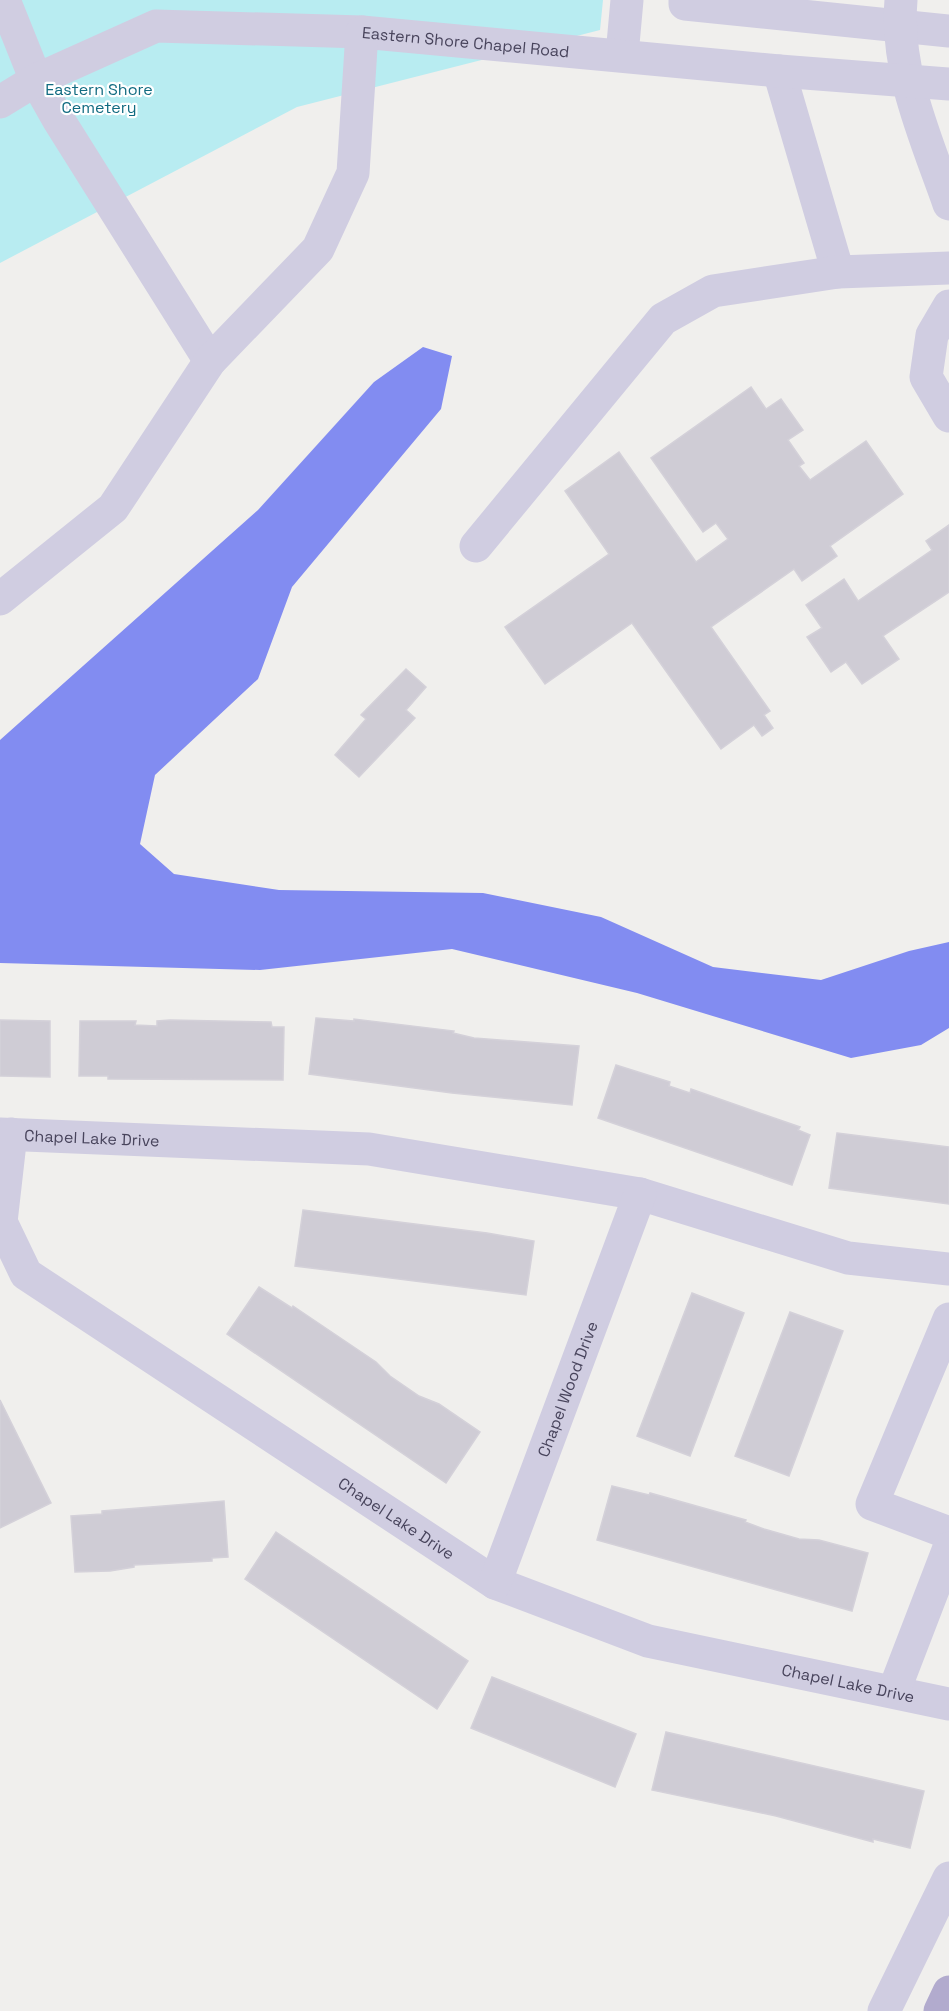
<svg xmlns="http://www.w3.org/2000/svg" width="949" height="2011" font-family="'Space Grotesk',sans-serif">
<rect width="100%" height="100%" fill="#f0efed"/>
<!-- green -->
<path fill="#b8ecf1" d="M 0,0 L 603,0 L 600,30 L 297,107 L 0,263 Z"/>
<!-- water -->
<path fill="#828cf1" d="M 423,347 L 452,356 L 441,409 L 292,587 L 258,679 L 155,775 L 140,844 L 174,874 L 279,890 L 483,893 L 601,917 L 713,967 L 821,980 L 909,951 L 949,942 L 949,1028 L 921,1045 L 851,1058 L 637,993 L 452,949 L 260,970 L 0,963 L 0,740 L 258,510 L 374,382 Z"/>
<!-- building -->
<g fill="#cfccd5" stroke="#d4d1d9" stroke-width="1.5">
<path d="M 751,387 L 766,409 L 781,399 L 803,430 L 788,440 L 804,463 L 799,466 L 810,480 L 866,441 L 903,494 L 830,546 L 837,556 L 802,581 L 794,569 L 711,627 L 770,711 L 764,715 L 773,728 L 762,736 L 754,725 L 721,749 L 632,623 L 545,684 L 505,627 L 609,554 L 565,491 L 619,452 L 696,562 L 728,539 L 716,523 L 703,532 L 651,458 Z"/>
<path d="M 949,525 L 949,592 L 883,636 L 899,659 L 862,684 L 846,662 L 831,672 L 807,637 L 822,628 L 806,605 L 844,579 L 858,601 L 932,550 L 926,541 Z"/>
<path d="M 406,669 L 426,687 L 406,710 L 415,718 L 359,777 L 335,755 L 366,719 L 361,715 Z"/>
<path d="M 316,1018 L 354,1021 L 354,1019 L 454,1031 L 453,1033 L 474,1038 L 579,1046 L 572,1105 L 452,1093 L 309,1074 Z"/>
<path d="M 0,1020 L 50,1021 L 50,1077 L 0,1076 Z"/>
<path d="M 170,1020 L 271,1022 L 272,1027 L 284,1027 L 283,1080 L 108,1079 L 108,1076 L 79,1076 L 80,1021 L 136,1021 L 135,1025 L 157,1026 L 157,1021 Z"/>
<path d="M 616,1065 L 670,1082 L 669,1086 L 690,1093 L 691,1089 L 800,1127 L 798,1130 L 810,1135 L 792,1185 L 598,1118 Z"/>
<path d="M 837,1133 L 949,1147 L 949,1204 L 829,1188 Z"/>
<path d="M 303,1210 L 487,1233 L 534,1241 L 526,1295 L 295,1266 Z"/>
<path d="M 259,1287 L 292,1308 L 293,1306 L 376,1362 L 390,1376 L 419,1396 L 439,1404 L 480,1432 L 446,1483 L 227,1334 Z"/>
<path d="M 692,1293 L 744,1313 L 690,1456 L 637,1436 Z"/>
<path d="M 790,1312 L 843,1331 L 789,1476 L 735,1456 Z"/>
<path d="M 0,1400 L 51,1503 L 0,1528 Z"/>
<path d="M 612,1486 L 649,1495 L 650,1493 L 746,1520 L 745,1522 L 764,1529 L 799,1539 L 819,1540 L 868,1553 L 852,1611 L 597,1540 Z"/>
<path d="M 224,1501 L 228,1557 L 212,1558 L 212,1561 L 134,1565 L 134,1567 L 110,1571 L 75,1572 L 71,1516 L 102,1514 L 102,1511 Z"/>
<path d="M 276,1532 L 468,1661 L 437,1709 L 245,1579 Z"/>
<path d="M 492,1677 L 636,1734 L 615,1787 L 471,1728 Z"/>
<path d="M 666,1732 L 924,1791 L 910,1848 L 873,1839 L 873,1842 L 776,1816 L 652,1790 Z"/>
</g>
<g fill="none" stroke-linecap="round" stroke-linejoin="round">
<!-- minor -->
<g stroke="#d0cde1" stroke-width="33">
<path d="M 4,0 L 36,80 L 58,119 L 210,361"/>
<path d="M 685,0 L 685,4 L 949,31"/>
<path d="M 901,0 C 895,71 926,138 949,204"/>
<path d="M 622,55 L 627,0"/>
<path d="M 779,71 L 838,272"/>
<path id="s1" d="M 0,102 L 36,80 L 156,26 L 362,32 L 779,71 L 949,84"/>
<path d="M 949,306 L 932,335 L 926,377 L 949,416"/>
<path d="M 476,546 L 663,319 L 713,291 L 838,272 L 949,268"/>
<path d="M 0,599 L 113,508 L 210,361 L 318,249 L 353,173 L 362,32"/>
<path id="s2" d="M 0,1134 L 369,1149 L 640,1194 L 848,1258 L 949,1269"/>
<path id="s3" d="M 11,1134 L 1,1222 L 26,1274 L 495,1583 L 648,1641 L 949,1704"/>
<path d="M 949,1319 L 872,1504 L 949,1533"/>
<path id="s4" d="M 495,1583 L 640,1194"/>
<path d="M 894,1691 L 949,1548"/>
<path d="M 884,2011 L 949,1878"/>
</g>
<!-- major -->
<path stroke="#b2abce" stroke-width="33" d="M 940,2011 L 949,1992"/>
</g>
<g text-anchor="middle" stroke-width="4.5" stroke-linejoin="round" paint-order="stroke">
<!-- street labels -->
<g font-size="16" fill="#48445c" stroke="#fff">
<text dy="6" stroke="none"><textPath href="#s1" startOffset="484">Eastern Shore Chapel Road</textPath></text>
<text dy="6" stroke="none"><textPath href="#s2" startOffset="92">Chapel Lake Drive</textPath></text>
<text dy="6" stroke="none"><textPath href="#s4" startOffset="207">Chapel Wood Drive</textPath></text>
<text dy="6" stroke="none"><textPath href="#s3" startOffset="590">Chapel Lake Drive</textPath></text>
<text dy="6" stroke="none"><textPath href="#s3" startOffset="1076">Chapel Lake Drive</textPath></text>
</g>
<!-- park labels -->
<g font-size="16" fill="#116b81" stroke="#fff">
<text x="99" y="95">Eastern Shore<tspan x="99" dy="18">Cemetery</tspan></text>
</g>
</g>
</svg>
